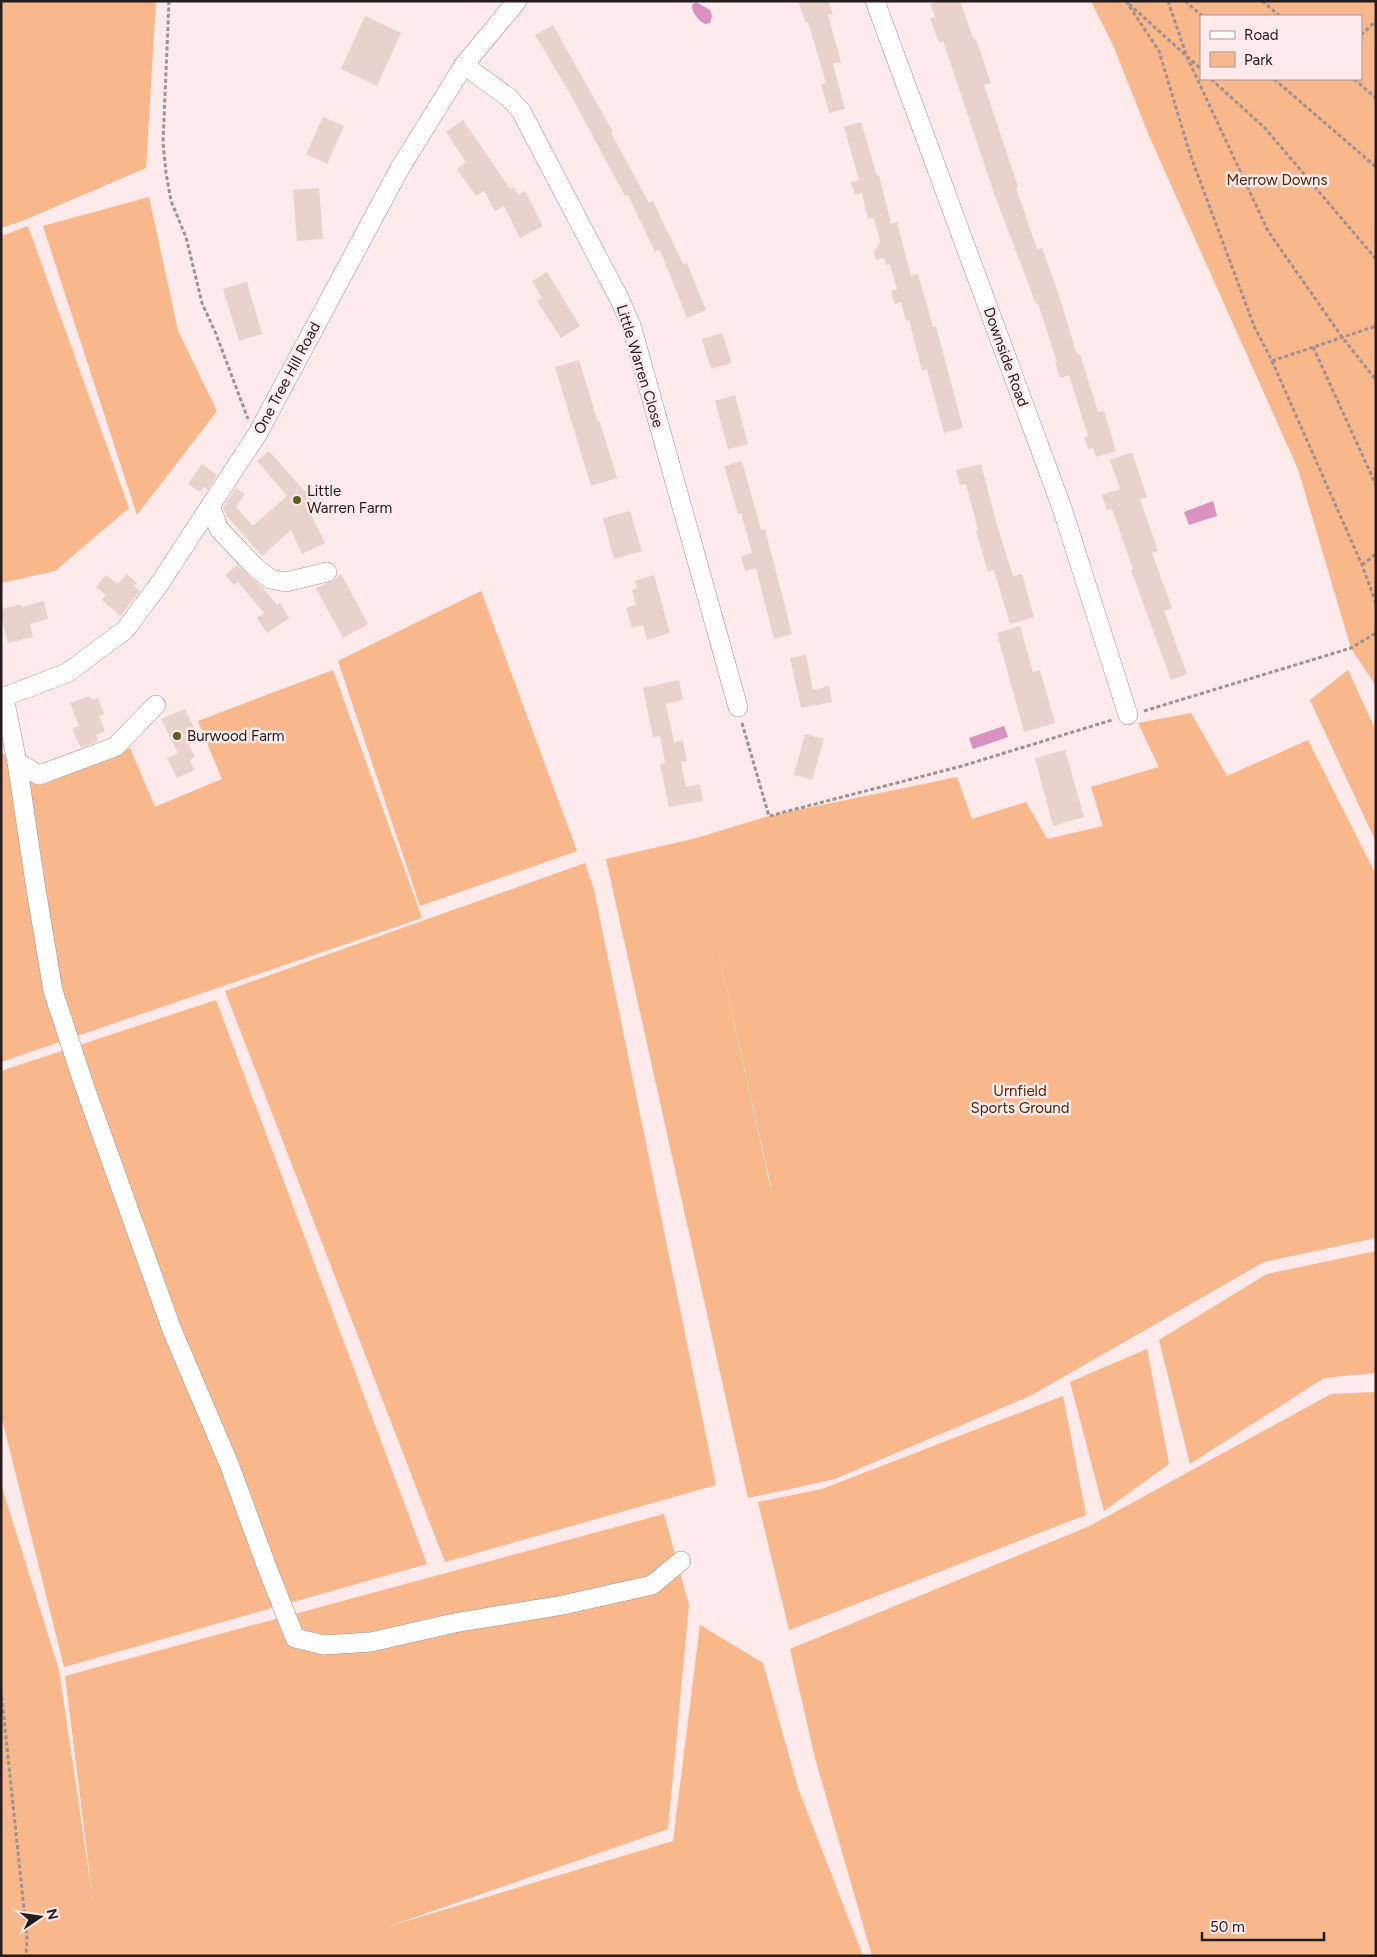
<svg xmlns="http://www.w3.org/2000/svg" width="1377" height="1957" font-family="Figtree,sans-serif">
<rect width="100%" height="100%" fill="#feeaea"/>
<!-- green -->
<g fill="#f9b78c" fill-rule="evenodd">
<path d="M 1,1 L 156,1 L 146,168 L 22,221 L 1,228 Z"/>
<path d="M 1091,1 L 1376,1 L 1376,686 L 1351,648 L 1298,469 L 1150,138 L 1113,45 ZM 1201,16 L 1361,16 L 1361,79 L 1201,79 Z"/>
<path d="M 149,197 L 178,331 L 217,411 L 137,515 L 43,226 Z"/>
<path d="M 28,226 L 129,508 L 55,571 L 1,583 L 1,236 Z"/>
<path d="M 481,591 L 577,851 L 420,906 L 338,661 Z"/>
<path d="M 333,670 L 422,918 L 1,1062 L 1,752 L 45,784 L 130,748 L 155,807 L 222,779 L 198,721 Z"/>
<path d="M 1348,670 L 1376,731 L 1376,842 L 1310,700 Z"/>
<path d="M 1191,713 L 1227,776 L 1308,740 L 1376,875 L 1376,1238 L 1264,1262 L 1030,1396 L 835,1479 L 748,1498 L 606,859 L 693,839 L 769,816 L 957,777 L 972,819 L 1026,802 L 1047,839 L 1103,826 L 1091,787 L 1159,767 L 1138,723 ZM 715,937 L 771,1186 L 770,1186 Z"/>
<path d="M 585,863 L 594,890 L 716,1485 L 445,1562 L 225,991 Z"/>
<path d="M 216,1000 L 427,1564 L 64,1667 L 1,1415 L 1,1071 Z"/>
<path d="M 1376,1251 L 1376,1373 L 1324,1378 L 1190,1464 L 1159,1340 L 1267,1274 Z"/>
<path d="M 1147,1349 L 1169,1464 L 1104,1511 L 1070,1382 Z"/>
<path d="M 1376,1392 L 1376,1956 L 872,1956 L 815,1758 L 790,1649 L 1090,1526 L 1331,1394 Z"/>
<path d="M 1063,1396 L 1086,1515 L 789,1630 L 758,1502 L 822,1489 Z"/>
<path d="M 1,1484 L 59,1670 L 94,1908 L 65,1676 L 664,1514 L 689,1605 L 668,1829 L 387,1927 L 673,1841 L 700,1625 L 763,1663 L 798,1788 L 863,1956 L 1,1956 Z"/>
</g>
<!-- water -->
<g fill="#d991c1">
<path d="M 696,2 L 710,10 L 712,16 L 710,23 L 705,24 C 698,20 692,13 692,5 Z"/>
<path d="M 1213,501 L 1217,516 L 1189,525 L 1184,512 Z"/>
<path d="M 1004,726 L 1008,737 L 973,749 L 969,738 Z"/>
</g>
<!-- building -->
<g fill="#ead2cc">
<path d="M 798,1 L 828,1 L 833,14 L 828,15 L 841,62 L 833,64 L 845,109 L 829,113 L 821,84 L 826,83 L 808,22 L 806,23 Z"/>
<path d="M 939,1 L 960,1 L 974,40 L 976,39 L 991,83 L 984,85 L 1018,187 L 1016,188 L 1037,249 L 1042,248 L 1059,295 L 1077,355 L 1080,354 L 1098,412 L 1104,411 L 1116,451 L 1096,457 L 1093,448 L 1088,449 L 1084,437 L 1088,436 L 1069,375 L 1060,378 L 1055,362 L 1057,362 L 1038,303 L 1036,304 L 995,196 L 943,41 L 939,43 L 930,18 L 935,17 L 930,4 Z"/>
<path d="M 365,16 L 401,33 L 377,86 L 341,69 Z"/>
<path d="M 553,25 L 613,132 L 611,133 L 649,203 L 653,201 L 683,264 L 687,263 L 706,310 L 687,318 L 660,250 L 655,252 L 628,195 L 625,196 L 568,90 L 535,35 Z"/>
<path d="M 323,117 L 344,126 L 327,164 L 306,154 Z"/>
<path d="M 463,120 L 510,189 L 514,187 L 518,195 L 525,191 L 543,226 L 520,238 L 504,206 L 495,211 L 484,191 L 476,196 L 457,169 L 466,162 L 446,132 Z"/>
<path d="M 861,122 L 877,176 L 879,175 L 891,224 L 897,222 L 911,276 L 918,274 L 933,327 L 936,326 L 963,428 L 944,433 L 927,369 L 922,371 L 909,320 L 906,321 L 901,302 L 895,304 L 891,291 L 897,289 L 890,264 L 886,265 L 884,258 L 876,260 L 874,252 L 880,242 L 874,218 L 868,219 L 862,193 L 855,195 L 851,182 L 859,180 L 844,127 Z"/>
<path d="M 319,188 L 323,239 L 297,241 L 293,190 Z"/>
<path d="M 547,272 L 580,326 L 561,338 L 537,301 L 542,298 L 532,281 Z"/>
<path d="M 247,282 L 262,334 L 239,341 L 223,289 Z"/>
<path d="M 722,333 L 732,363 L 711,369 L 702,339 Z"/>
<path d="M 579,360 L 598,422 L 600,422 L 617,478 L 591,486 L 555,367 Z"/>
<path d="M 735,395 L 748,444 L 728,449 L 715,401 Z"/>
<path d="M 269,451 L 316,504 L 309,510 L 325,543 L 302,554 L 291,530 L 262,556 L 226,515 L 223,508 L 236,488 L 245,494 L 236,507 L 253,526 L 287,496 L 257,461 Z"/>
<path d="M 1132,452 L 1147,497 L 1140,499 L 1158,551 L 1152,553 L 1172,608 L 1164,611 L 1187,674 L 1171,680 L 1131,570 L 1133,569 L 1112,509 L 1107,510 L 1102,495 L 1120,489 L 1110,460 Z"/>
<path d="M 742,461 L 761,530 L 765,529 L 792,634 L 774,639 L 756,568 L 745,571 L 741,556 L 752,553 L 741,513 L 738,514 L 724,466 Z"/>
<path d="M 202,464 L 217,475 L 208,490 L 204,487 L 200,492 L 188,484 Z"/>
<path d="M 981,464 L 997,525 L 1013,576 L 1022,574 L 1034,617 L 1010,624 L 994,570 L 988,572 L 976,531 L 978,530 L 966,484 L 960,485 L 956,470 Z"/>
<path d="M 630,511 L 642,551 L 614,559 L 603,518 Z"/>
<path d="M 237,565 L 263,588 L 277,605 L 280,603 L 289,618 L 267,633 L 257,618 L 264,613 L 238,582 L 234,585 L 225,575 Z"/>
<path d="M 126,574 L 137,583 L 134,586 L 140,591 L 120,616 L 102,600 L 106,595 L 96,587 L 106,575 L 118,584 Z"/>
<path d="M 341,574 L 368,624 L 343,638 L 316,588 L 334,580 Z"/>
<path d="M 654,575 L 670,633 L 647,640 L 643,625 L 632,628 L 626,608 L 636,605 L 632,590 L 637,588 L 635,581 Z"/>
<path d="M 44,601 L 48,619 L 30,624 L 33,637 L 8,643 L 1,616 L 1,609 L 21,604 L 22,607 Z"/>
<path d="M 1020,626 L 1033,672 L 1040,670 L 1055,723 L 1024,732 L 997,633 Z"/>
<path d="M 806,655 L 813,690 L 829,686 L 832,702 L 801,708 L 790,658 Z"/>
<path d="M 679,680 L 683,700 L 666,704 L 674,742 L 683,740 L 687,761 L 681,762 L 686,787 L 700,784 L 703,801 L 669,807 L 660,764 L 665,763 L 660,736 L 653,737 L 643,688 Z"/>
<path d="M 90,696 L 92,700 L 98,698 L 104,714 L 99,716 L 105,731 L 96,735 L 98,741 L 81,748 L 72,729 L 79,726 L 70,703 Z"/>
<path d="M 185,709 L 200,740 L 189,745 L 195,757 L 190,760 L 194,770 L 177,778 L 167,758 L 178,753 L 161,719 Z"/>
<path d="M 805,734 L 824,739 L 812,780 L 794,775 Z"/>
<path d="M 1065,750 L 1084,817 L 1053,826 L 1035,758 Z"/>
</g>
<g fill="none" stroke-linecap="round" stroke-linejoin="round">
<defs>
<g id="minor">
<path d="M 875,1 L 1062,508 L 1128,715"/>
<path d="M 464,65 L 508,97 L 521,111 L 620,300 L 631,325 L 738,707"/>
<path d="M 210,506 L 219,529 L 255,567 L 270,579 L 286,582 L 327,572"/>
<path d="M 4,697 L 17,762 L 39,775 L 115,747 L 156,705"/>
<path d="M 1,698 L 67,673 L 125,630 L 160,583 L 258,433 L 400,168 L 464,65 L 517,1"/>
<path d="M 17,762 L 35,883 L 53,991 L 85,1088 L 172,1330 L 229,1464 L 268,1570 L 295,1638 L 324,1645 L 371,1642 L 454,1623 L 563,1605 L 652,1585 L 681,1561"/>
</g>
</defs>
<!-- minor casing -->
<use href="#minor" stroke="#aa9393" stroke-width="20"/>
<!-- path -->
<g stroke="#a09191" stroke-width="3" stroke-dasharray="4 2.5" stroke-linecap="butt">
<path d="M 169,1 L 163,142 L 166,173 L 171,201 L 186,237 L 202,303 L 216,334 L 248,419"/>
<path d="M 1126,1 L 1159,51 L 1190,154 L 1254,326 L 1272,361 L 1362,565 L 1376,603"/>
<path d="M 1168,1 L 1187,57 L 1268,231 L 1342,337 L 1376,380"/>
<path d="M 1185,1 L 1202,16"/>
<path d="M 1262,1 L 1280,16"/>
<path d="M 1129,4 L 1201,69"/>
<path d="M 1361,35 L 1376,21"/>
<path d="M 1211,79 L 1264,127 L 1376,259"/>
<path d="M 1274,79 L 1376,167"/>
<path d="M 1354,79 L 1376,98"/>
<path d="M 1313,347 L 1376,485"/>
<path d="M 1272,361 L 1376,326"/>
<path d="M 1362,565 L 1376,554"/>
<path d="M 1144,711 L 1351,648 L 1376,633"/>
<path d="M 742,723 L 769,816 L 962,766 L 1112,720"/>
<path d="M 1,1690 L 27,1938 L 26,1956"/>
</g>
<!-- minor -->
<use href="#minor" stroke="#fff" stroke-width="19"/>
</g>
<!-- markers -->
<g fill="#5b5b28" stroke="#feeaea" stroke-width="2">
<circle cx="297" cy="500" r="5"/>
<circle cx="177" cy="736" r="5"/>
</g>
<g text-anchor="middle" stroke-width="5" stroke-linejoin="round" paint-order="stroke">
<!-- park labels -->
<g font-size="15" fill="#532500" stroke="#feeaea">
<text x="1277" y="185">Merrow Downs</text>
<text x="1020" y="1096">Urnfield<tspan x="1020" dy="17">Sports Ground</tspan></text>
</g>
<!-- street labels -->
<g font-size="15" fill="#241b1c" stroke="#feeaea">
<text transform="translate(1006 357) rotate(70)" y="5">Downside Road</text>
<text transform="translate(640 366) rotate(73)" y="5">Little Warren Close</text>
<text transform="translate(287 378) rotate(-62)" y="5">One Tree Hill Road</text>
</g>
<!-- poi labels -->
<g font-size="15" fill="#241b1c" stroke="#feeaea" text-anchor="start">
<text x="307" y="496">Little<tspan x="307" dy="17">Warren Farm</tspan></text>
<text x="187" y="741">Burwood Farm</text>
</g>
</g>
<!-- border -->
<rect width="1377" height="1957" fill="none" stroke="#241b1c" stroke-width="5"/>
<!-- legend -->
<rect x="1200" y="15" width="162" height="65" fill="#feeaea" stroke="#a79798"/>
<rect x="1210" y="31" width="25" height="8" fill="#ffffff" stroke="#a79798"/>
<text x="1244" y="40" font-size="15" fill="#241b1c">Road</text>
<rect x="1210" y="52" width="25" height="15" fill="#f9b78c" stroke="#a79798"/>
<text x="1244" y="65" font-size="15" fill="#241b1c">Park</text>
<!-- north arrow -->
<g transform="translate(40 1917) rotate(77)" stroke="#feeaea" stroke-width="4" paint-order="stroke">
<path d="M0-4L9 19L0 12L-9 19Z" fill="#241b1c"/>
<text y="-8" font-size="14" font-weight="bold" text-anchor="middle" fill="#241b1c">N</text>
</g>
<!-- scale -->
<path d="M1202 1932v8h122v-8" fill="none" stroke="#241b1c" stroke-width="2.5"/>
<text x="1210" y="1932" font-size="15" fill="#241b1c" stroke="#feeaea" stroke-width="4" paint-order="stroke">50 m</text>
</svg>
